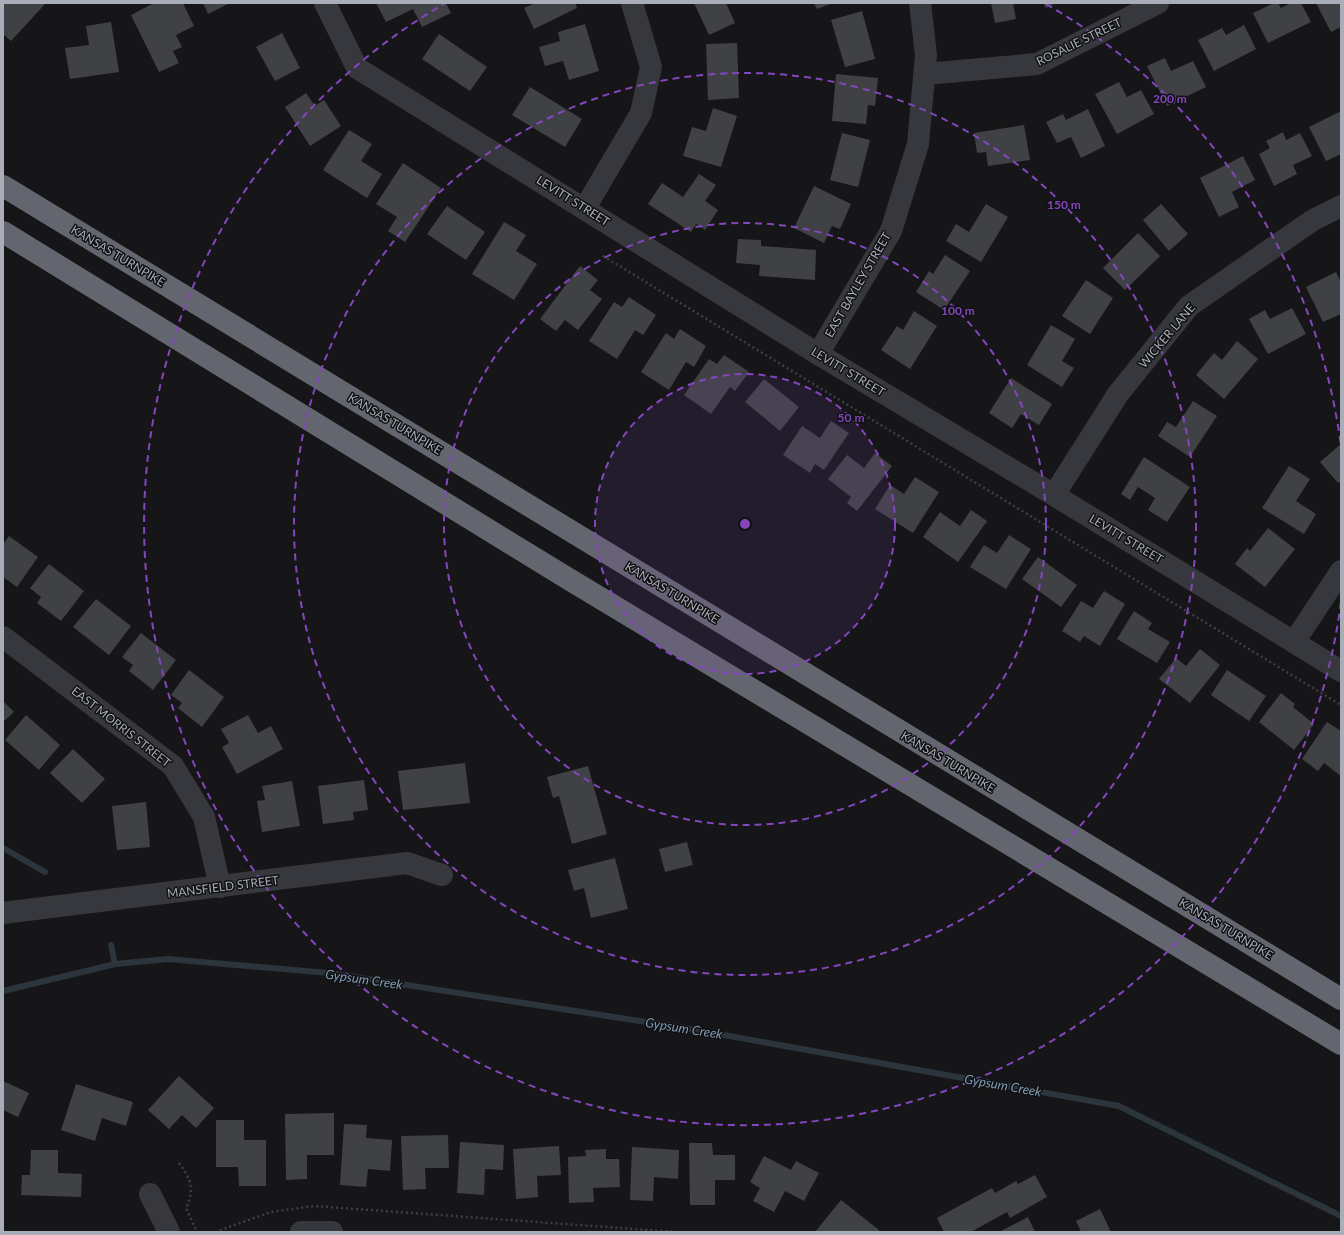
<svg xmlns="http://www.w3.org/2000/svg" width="1344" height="1235" font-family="Lato,sans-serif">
<rect width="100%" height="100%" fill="#161618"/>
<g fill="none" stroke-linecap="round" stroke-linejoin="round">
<!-- stream -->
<g stroke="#2c353c" stroke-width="6">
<path d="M 3,848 L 45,872"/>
<path d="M 111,945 L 115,964"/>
<path d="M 3,991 L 115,964 L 168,959 L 329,973 L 685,1028 L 1119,1106 L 1341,1216"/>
</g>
</g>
<!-- building -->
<g fill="#404145">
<path d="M 3,3 L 7,4 L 46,3 L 11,41 L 3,34 Z"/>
<path d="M 154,3 L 183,3 L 194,26 L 176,35 L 182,47 L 173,51 L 179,63 L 159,72 L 131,15 Z"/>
<path d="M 203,3 L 230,3 L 208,14 Z"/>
<path d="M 376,3 L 446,3 L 451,13 L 422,27 L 413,9 L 386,22 Z"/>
<path d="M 532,3 L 575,3 L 577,8 L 534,29 L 524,8 L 533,4 Z"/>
<path d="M 694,3 L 726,3 L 735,23 L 709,35 Z"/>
<path d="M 814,3 L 833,3 L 817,9 Z"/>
<path d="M 991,3 L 1013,3 L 1016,19 L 995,23 Z"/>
<path d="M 1043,3 L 1056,3 L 1046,8 Z"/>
<path d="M 1274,3 L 1278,3 L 1281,8 L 1291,3 L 1301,3 L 1311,22 L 1268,43 L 1253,13 Z"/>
<path d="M 1316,3 L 1341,3 L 1341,27 L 1331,32 Z"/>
<path d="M 862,11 L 875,59 L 845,67 L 831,20 Z"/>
<path d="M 111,22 L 119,72 L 70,79 L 65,48 L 89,45 L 86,26 Z"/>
<path d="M 585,24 L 599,71 L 569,80 L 563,61 L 545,66 L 539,47 L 560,41 L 558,32 Z"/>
<path d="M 1244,25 L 1256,49 L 1214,71 L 1198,40 L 1222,28 L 1226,35 Z"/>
<path d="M 282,33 L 300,68 L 275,81 L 256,47 Z"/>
<path d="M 439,34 L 487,67 L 470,91 L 422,59 Z"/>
<path d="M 737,43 L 739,98 L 708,100 L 706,44 Z"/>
<path d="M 1165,58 L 1171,71 L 1193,61 L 1206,87 L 1167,106 L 1147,66 Z"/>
<path d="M 836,74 L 878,78 L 875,106 L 868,105 L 866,124 L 832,121 Z"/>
<path d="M 1119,82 L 1127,97 L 1141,90 L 1154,114 L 1117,134 L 1095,94 Z"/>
<path d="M 530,87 L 582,119 L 565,147 L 512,115 Z"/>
<path d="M 306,93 L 315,106 L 324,100 L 341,126 L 310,146 L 285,107 Z"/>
<path d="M 713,108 L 737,116 L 721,167 L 683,156 L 692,127 L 706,131 Z"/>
<path d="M 1088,109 L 1105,146 L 1081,158 L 1071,137 L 1057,143 L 1046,122 L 1063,114 L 1066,120 Z"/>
<path d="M 1341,111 L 1341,154 L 1326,161 L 1309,127 Z"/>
<path d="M 1024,125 L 1030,160 L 988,166 L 986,152 L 977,153 L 974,133 Z"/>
<path d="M 349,130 L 372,144 L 361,161 L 382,174 L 367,198 L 323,170 Z"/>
<path d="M 1283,132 L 1286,140 L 1300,133 L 1312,156 L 1293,165 L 1297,174 L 1274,186 L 1259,154 L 1270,148 L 1266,141 Z"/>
<path d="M 842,133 L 870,140 L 858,187 L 830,180 Z"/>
<path d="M 1243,156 L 1255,180 L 1232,192 L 1239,207 L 1219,217 L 1200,178 Z"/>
<path d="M 403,163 L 441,188 L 405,242 L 388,231 L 397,217 L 376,204 Z"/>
<path d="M 699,174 L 716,185 L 705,201 L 718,210 L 705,230 L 696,224 L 691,232 L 648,204 L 662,183 L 683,197 Z"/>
<path d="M 814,186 L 851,204 L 840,229 L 832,226 L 824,243 L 794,228 Z"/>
<path d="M 986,204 L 1008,217 L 981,262 L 946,241 L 956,224 L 969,232 Z"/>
<path d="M 1161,204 L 1188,234 L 1169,251 L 1143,220 Z"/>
<path d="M 447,206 L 485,232 L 466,260 L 427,234 Z"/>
<path d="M 504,222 L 526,235 L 516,251 L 537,264 L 514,300 L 472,274 Z"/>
<path d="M 1138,233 L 1160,256 L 1125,290 L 1103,268 Z"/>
<path d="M 738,239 L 761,240 L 761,246 L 816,250 L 815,280 L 759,276 L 760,265 L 736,263 Z"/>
<path d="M 945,255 L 970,271 L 944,310 L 916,292 L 929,271 L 933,274 Z"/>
<path d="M 580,266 L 598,280 L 590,290 L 602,299 L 578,330 L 565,320 L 556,331 L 540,319 Z"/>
<path d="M 1336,272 L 1341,282 L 1341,314 L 1323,322 L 1306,287 Z"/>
<path d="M 1086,280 L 1113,298 L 1090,334 L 1062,316 Z"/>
<path d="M 629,297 L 656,315 L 643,335 L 635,330 L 617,359 L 589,341 L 614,302 L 622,307 Z"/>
<path d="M 1292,308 L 1306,334 L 1268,354 L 1249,319 L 1265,310 L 1270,319 Z"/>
<path d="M 914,311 L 937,326 L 910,369 L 881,350 L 897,326 L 903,330 Z"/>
<path d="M 1051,325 L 1075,339 L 1062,361 L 1074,368 L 1062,387 L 1027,365 Z"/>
<path d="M 680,329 L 706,346 L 694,367 L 686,362 L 669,390 L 641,372 L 666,333 L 674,339 Z"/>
<path d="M 1237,341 L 1258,359 L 1224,399 L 1196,375 L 1214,353 L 1222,360 Z"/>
<path d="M 724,355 L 749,372 L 735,391 L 730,387 L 711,414 L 684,395 L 709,359 L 717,364 Z"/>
<path d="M 1011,378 L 1052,404 L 1039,425 L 1021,414 L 1012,428 L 989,413 Z"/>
<path d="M 764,379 L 799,407 L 780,431 L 745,402 Z"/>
<path d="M 1193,401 L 1217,416 L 1190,457 L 1158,436 L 1167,422 L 1176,427 Z"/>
<path d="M 831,421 L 849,433 L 824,470 L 815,464 L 810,473 L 783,455 L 802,426 L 820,438 Z"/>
<path d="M 1341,444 L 1341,481 L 1338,483 L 1320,462 Z"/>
<path d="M 875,453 L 892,466 L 857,511 L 847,503 L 851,497 L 828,479 L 847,455 L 864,468 Z"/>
<path d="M 1144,457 L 1190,487 L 1167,522 L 1148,510 L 1155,498 L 1138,487 L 1130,500 L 1121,494 Z"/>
<path d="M 1289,466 L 1310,479 L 1296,501 L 1316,514 L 1304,534 L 1262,508 Z"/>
<path d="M 915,477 L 939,492 L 913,533 L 875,509 L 890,485 L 904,494 Z"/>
<path d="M 971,510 L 987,521 L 958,562 L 923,537 L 940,512 L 960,526 Z"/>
<path d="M 1268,528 L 1295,549 L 1265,587 L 1235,564 L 1247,548 L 1250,551 Z"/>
<path d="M 1009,535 L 1031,549 L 1006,589 L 970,567 L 984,545 L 997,553 Z"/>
<path d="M 9,536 L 38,557 L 17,587 L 3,577 L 3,544 Z"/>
<path d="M 1038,557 L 1077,585 L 1061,607 L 1022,579 Z"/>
<path d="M 49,564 L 84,591 L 61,621 L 37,603 L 41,597 L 30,588 Z"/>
<path d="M 1104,591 L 1125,604 L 1100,646 L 1084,636 L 1080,642 L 1062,631 L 1081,601 L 1093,608 Z"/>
<path d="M 96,599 L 131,626 L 109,655 L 73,627 Z"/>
<path d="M 1134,611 L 1152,623 L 1148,629 L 1170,642 L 1157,663 L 1117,639 Z"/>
<path d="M 141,633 L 176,660 L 153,690 L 129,671 L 133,665 L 122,657 Z"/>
<path d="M 1200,649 L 1220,665 L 1190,703 L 1159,679 L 1176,658 L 1186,666 Z"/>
<path d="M 189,670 L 224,697 L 202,727 L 178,708 L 182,703 L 171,695 Z"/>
<path d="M 1227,670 L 1266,696 L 1249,721 L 1211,695 Z"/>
<path d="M 1281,693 L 1295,704 L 1293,707 L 1314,724 L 1294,750 L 1259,722 Z"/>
<path d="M 3,701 L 14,712 L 3,722 Z"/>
<path d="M 26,715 L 60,745 L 39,770 L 5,740 Z"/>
<path d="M 248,715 L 258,733 L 271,726 L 283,749 L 237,774 L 222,747 L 229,743 L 221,729 Z"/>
<path d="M 1327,722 L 1341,731 L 1341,776 L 1324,763 L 1318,771 L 1302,759 Z"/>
<path d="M 73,749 L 105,779 L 82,803 L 50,773 Z"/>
<path d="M 465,763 L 470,803 L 403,810 L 398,771 Z"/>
<path d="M 588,766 L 607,834 L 572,844 L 559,796 L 553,798 L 547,777 Z"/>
<path d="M 364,780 L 368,810 L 353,812 L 354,820 L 323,824 L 318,786 Z"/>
<path d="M 292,781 L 300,826 L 262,832 L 257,801 L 265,800 L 262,786 Z"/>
<path d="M 146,802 L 150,847 L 117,850 L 112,806 Z"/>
<path d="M 687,842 L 693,865 L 665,872 L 659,849 Z"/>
<path d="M 615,858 L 628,909 L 591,918 L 584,888 L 574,891 L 568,870 Z"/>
<path d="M 179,1076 L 214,1108 L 196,1128 L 182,1115 L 169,1129 L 148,1110 Z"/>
<path d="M 3,1081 L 29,1093 L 18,1117 L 3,1110 Z"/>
<path d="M 76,1084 L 133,1102 L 126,1126 L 102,1118 L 95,1141 L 61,1130 Z"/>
<path d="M 334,1113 L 334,1155 L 307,1155 L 307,1179 L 286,1180 L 285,1114 Z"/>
<path d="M 216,1120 L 244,1120 L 244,1140 L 266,1140 L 266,1186 L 239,1186 L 238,1167 L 216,1167 Z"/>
<path d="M 344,1124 L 367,1125 L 366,1138 L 392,1140 L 390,1171 L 368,1169 L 366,1187 L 340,1185 Z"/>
<path d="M 448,1135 L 449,1168 L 425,1168 L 426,1189 L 403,1190 L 401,1136 Z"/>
<path d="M 460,1142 L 504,1145 L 503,1170 L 485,1169 L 484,1195 L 457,1193 Z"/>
<path d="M 689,1143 L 712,1143 L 713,1155 L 735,1155 L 735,1180 L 715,1180 L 715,1205 L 690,1205 Z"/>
<path d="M 559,1146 L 561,1175 L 537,1176 L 538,1197 L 516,1199 L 513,1149 Z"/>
<path d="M 632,1147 L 679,1150 L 678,1179 L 654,1177 L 653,1201 L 630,1200 Z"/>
<path d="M 606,1149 L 606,1159 L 619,1159 L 620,1187 L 593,1188 L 594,1202 L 569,1203 L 568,1157 L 586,1156 L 585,1150 Z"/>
<path d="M 31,1150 L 58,1150 L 58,1173 L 82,1174 L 81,1197 L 21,1195 L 22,1175 L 30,1175 Z"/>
<path d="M 764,1156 L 791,1170 L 796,1161 L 819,1173 L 804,1201 L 785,1191 L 774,1212 L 753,1201 L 760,1188 L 750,1182 Z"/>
<path d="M 1035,1175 L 1047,1197 L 1010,1218 L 1007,1212 L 971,1232 L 944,1232 L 937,1218 L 992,1188 L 995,1193 L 1016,1181 L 1018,1184 Z"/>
<path d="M 841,1200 L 879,1230 L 878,1232 L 815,1232 Z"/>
<path d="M 1100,1209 L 1111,1232 L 1081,1232 L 1076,1221 Z"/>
<path d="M 1028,1217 L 1035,1232 L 999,1232 Z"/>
</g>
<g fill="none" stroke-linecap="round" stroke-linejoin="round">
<!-- path -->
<g stroke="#3d3f44" stroke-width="2.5" stroke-dasharray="2 3" stroke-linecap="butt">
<path d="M 603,256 L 1341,705"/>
<path d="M 179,1163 C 191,1179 195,1189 186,1208 L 197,1232"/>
<path d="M 215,1232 L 271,1212 L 314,1206 L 676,1232"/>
</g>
<!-- minor -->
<g stroke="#37383d" stroke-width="22">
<path d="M 325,3 L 357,68 L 818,354 L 1054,495 L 1341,671"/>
<path d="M 925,74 L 1037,64 L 1158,3"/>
<path d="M 585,208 L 641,113 L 651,67 L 632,3"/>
<path d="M 818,354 L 891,231 L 918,144 L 926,55 L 920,3"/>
<path d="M 1054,495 L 1118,394 L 1189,306 L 1313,220 L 1341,206"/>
<path d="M 3,637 L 173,766 L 204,817 L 220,887"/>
<path d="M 1294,642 L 1341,571"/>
<path d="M 3,913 L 407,863 L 442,875"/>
<path d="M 150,1194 L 169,1232"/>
<path d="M 301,1232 L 332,1232"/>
</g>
<!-- highway -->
<g stroke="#63666e" stroke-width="22">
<path d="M 3,186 L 1341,999"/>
<path d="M 3,232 L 567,578 L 1341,1044"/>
</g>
</g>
<!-- distance rings -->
<circle cx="745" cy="524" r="150" fill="#8446be" fill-opacity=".12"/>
<g fill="none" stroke="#8446be" stroke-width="2" stroke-dasharray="7 5">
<circle cx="745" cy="524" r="150"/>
<circle cx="745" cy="524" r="301"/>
<circle cx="745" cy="524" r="451"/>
<path d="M1341 602A601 601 0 1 1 444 4M1046 4A601 601 0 0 1 1341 446"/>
</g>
<g text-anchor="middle" stroke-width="3" stroke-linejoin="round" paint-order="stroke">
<!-- street labels -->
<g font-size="12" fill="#a8adb8" stroke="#111113">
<text transform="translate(1079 42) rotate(-26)" y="4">ROSALIE STREET</text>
<text transform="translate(573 201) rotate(32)" y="4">LEVITT STREET</text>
<text transform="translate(118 256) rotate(31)" y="4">KANSAS TURNPIKE</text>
<text transform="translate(858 285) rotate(-60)" y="4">EAST BAYLEY STREET</text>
<text transform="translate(1167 336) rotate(-50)" y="4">WICKER LANE</text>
<text transform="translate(848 372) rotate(31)" y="4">LEVITT STREET</text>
<text transform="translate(395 424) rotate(31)" y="4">KANSAS TURNPIKE</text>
<text transform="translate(1126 539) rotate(31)" y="4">LEVITT STREET</text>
<text transform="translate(672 593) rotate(31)" y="4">KANSAS TURNPIKE</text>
<text transform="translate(121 727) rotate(38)" y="4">EAST MORRIS STREET</text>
<text transform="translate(948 762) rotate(31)" y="4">KANSAS TURNPIKE</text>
<text transform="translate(223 887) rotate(-7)" y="4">MANSFIELD STREET</text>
<text transform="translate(1226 929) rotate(31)" y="4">KANSAS TURNPIKE</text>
</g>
<!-- water labels -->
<g font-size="13" font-style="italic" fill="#7f9bb3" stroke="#111113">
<text transform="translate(364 979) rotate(8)" y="5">Gypsum Creek</text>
<text transform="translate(684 1028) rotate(9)" y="5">Gypsum Creek</text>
<text transform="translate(1003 1085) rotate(10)" y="5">Gypsum Creek</text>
</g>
</g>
<circle cx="745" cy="524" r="6" fill="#8446be" stroke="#111113" stroke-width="2"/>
<g font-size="12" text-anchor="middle" font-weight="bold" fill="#8446be" stroke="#111113" stroke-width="3" stroke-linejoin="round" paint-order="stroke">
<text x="1170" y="103">200 m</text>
<text x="1064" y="209">150 m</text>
<text x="958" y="315">100 m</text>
<text x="851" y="422">50 m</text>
</g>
<!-- border -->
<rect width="1344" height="1235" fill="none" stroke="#a8adb8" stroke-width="8"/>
</svg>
